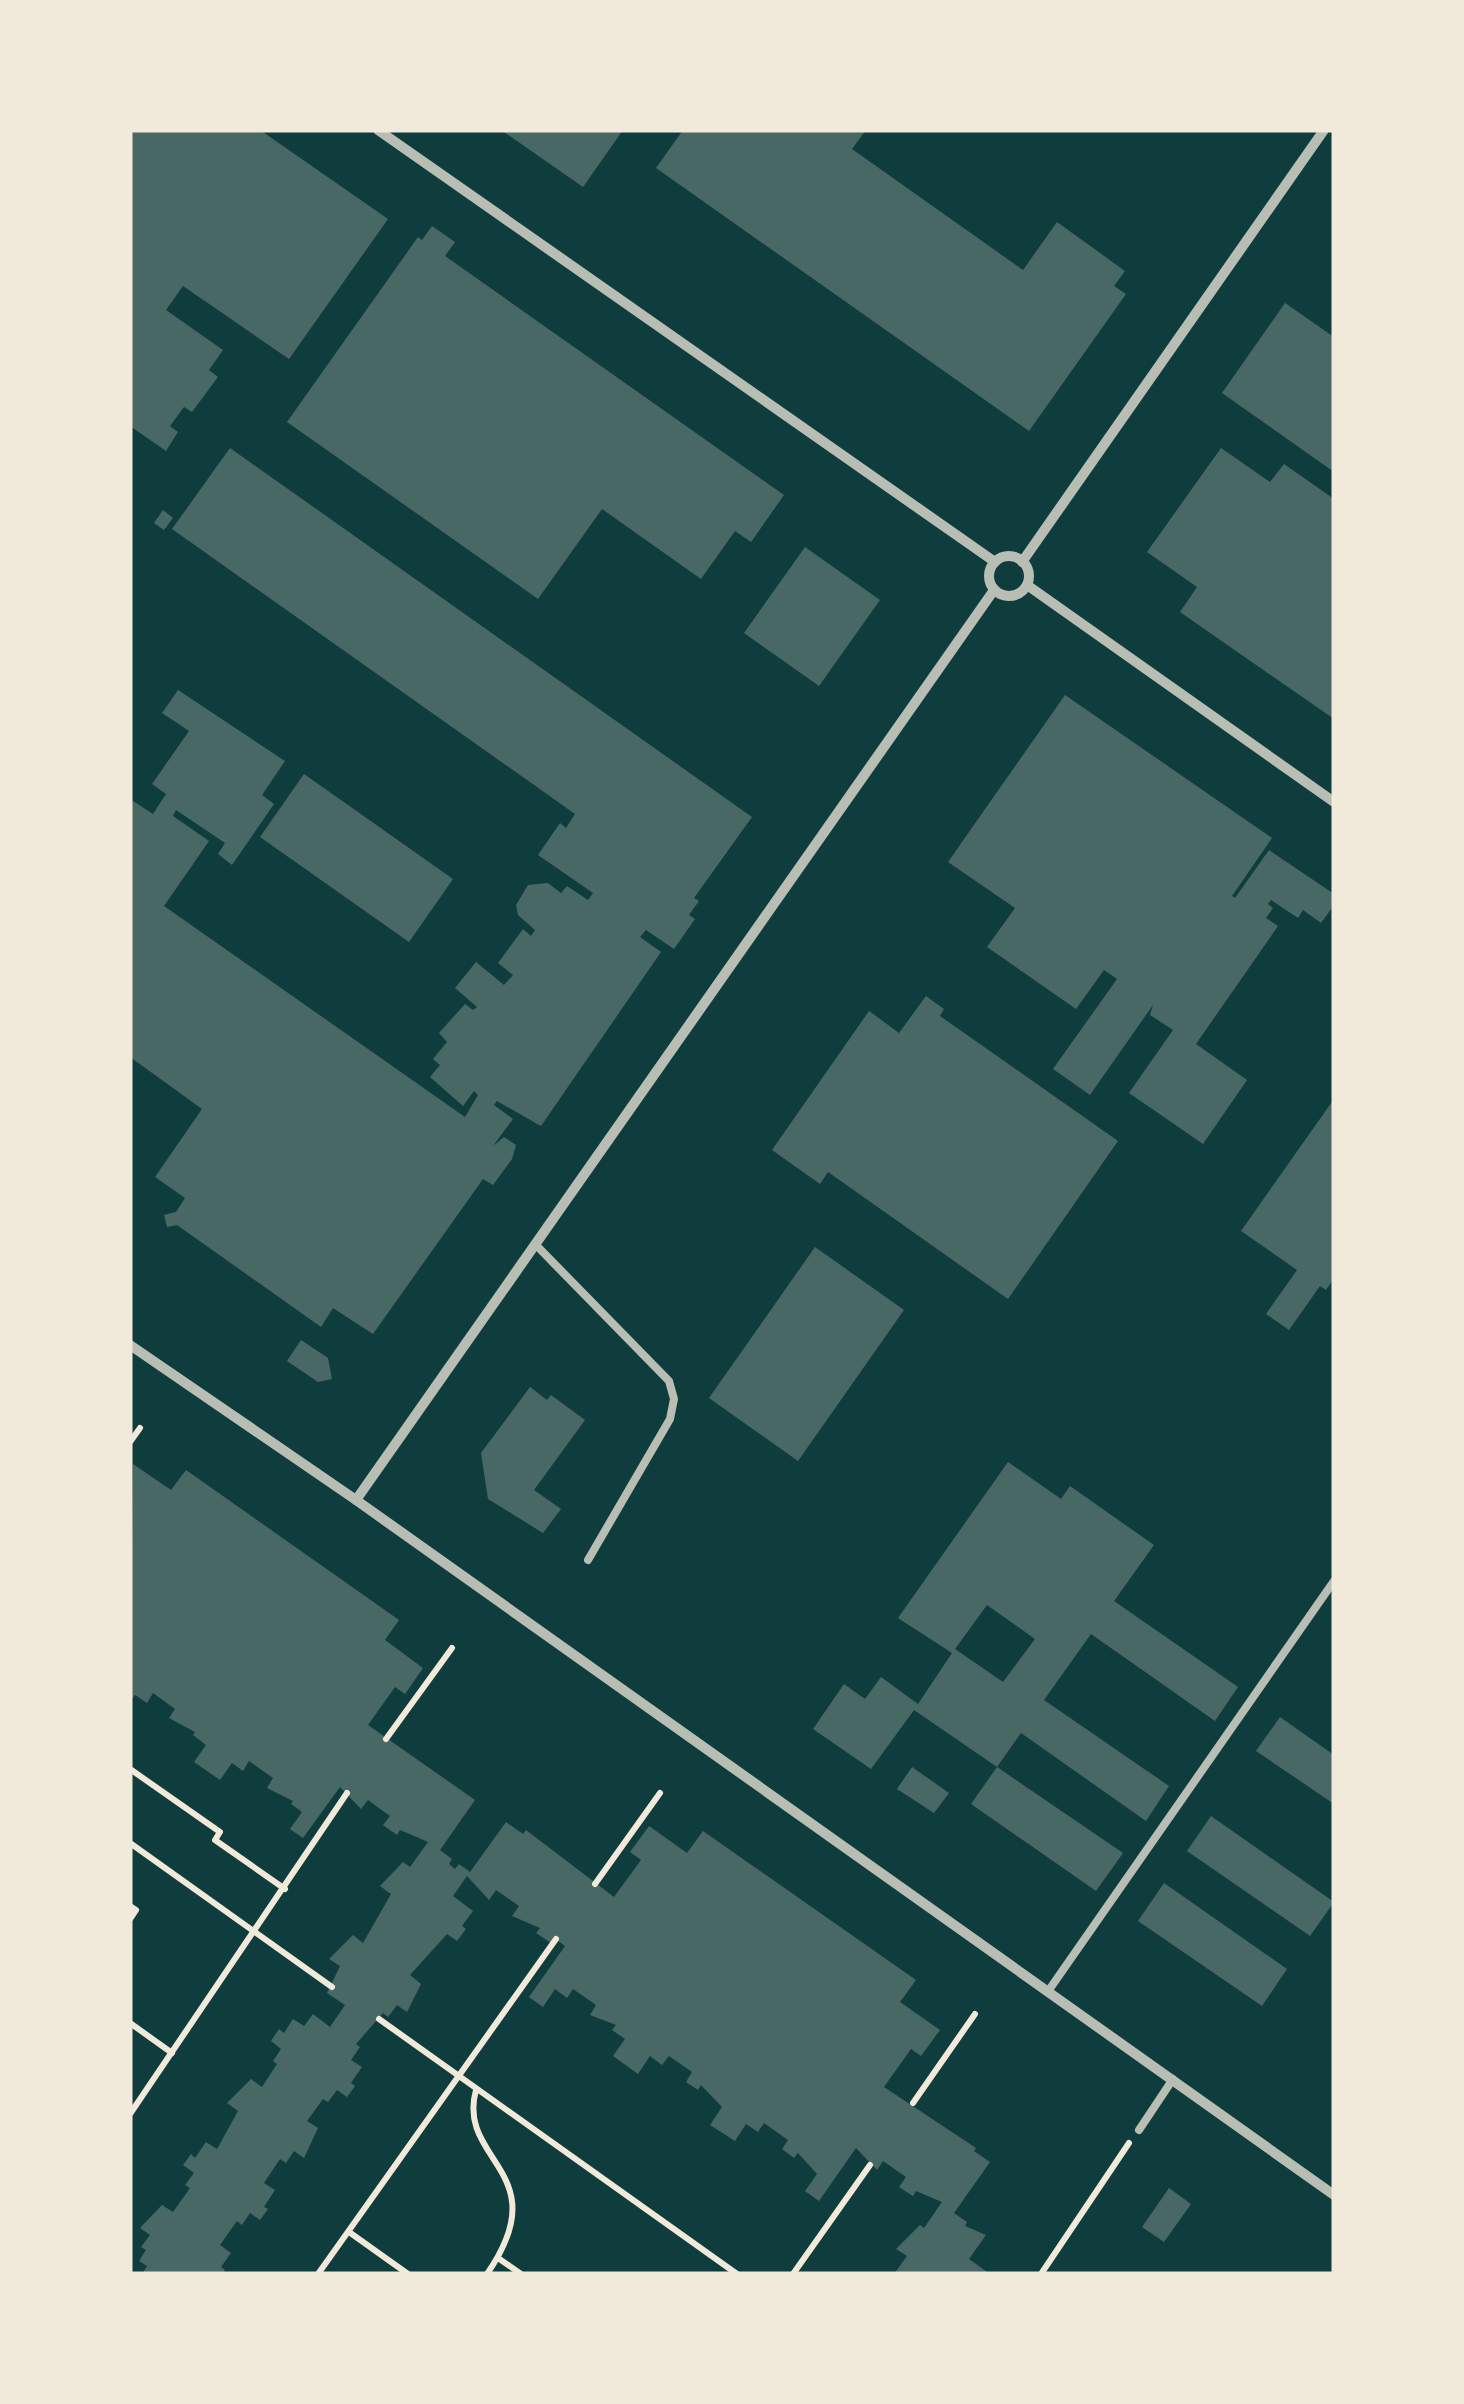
<svg xmlns="http://www.w3.org/2000/svg" width="1464" height="2404" font-family="'Noto Serif',serif">
<rect width="100%" height="100%" fill="#0f3d3e"/>
<!-- building -->
<g fill="#486865" fill-rule="evenodd">
<path d="M 130,130 L 260,130 L 388,219 L 289,359 L 183,286 L 166,310 L 223,350 L 209,370 L 218,377 L 192,412 L 184,407 L 170,426 L 178,432 L 166,451 L 130,426 Z"/>
<path d="M 501,130 L 623,130 L 583,187 Z"/>
<path d="M 683,130 L 866,130 L 852,149 L 1023,270 L 1057,222 L 1125,271 L 1114,286 L 1126,294 L 1029,431 L 656,168 Z"/>
<path d="M 432,226 L 455,242 L 445,256 L 784,495 L 751,542 L 735,531 L 701,579 L 602,509 L 538,599 L 287,422 L 418,237 L 422,240 Z"/>
<path d="M 1285,303 L 1334,337 L 1334,472 L 1222,393 Z"/>
<path d="M 230,448 L 752,817 L 694,898 L 699,901 L 689,915 L 695,919 L 674,949 L 646,930 L 640,937 L 661,952 L 541,1126 L 497,1101 L 494,1105 L 513,1119 L 493,1146 L 504,1137 L 516,1145 L 512,1159 L 493,1185 L 483,1179 L 373,1334 L 333,1308 L 321,1327 L 177,1225 L 167,1227 L 164,1215 L 176,1212 L 185,1198 L 155,1177 L 202,1109 L 130,1057 L 130,799 L 153,814 L 166,794 L 152,784 L 189,731 L 162,713 L 178,690 L 285,761 L 262,795 L 274,804 L 232,865 L 218,854 L 225,843 L 176,810 L 173,816 L 209,841 L 164,906 L 465,1117 L 478,1095 L 474,1091 L 463,1106 L 430,1077 L 440,1065 L 433,1059 L 447,1042 L 439,1033 L 465,1004 L 473,1010 L 477,1007 L 455,988 L 476,962 L 504,985 L 513,975 L 498,963 L 523,929 L 531,936 L 535,930 L 518,915 L 516,905 L 528,885 L 548,883 L 561,893 L 567,886 L 588,900 L 593,893 L 538,855 L 560,823 L 566,828 L 575,814 L 172,529 Z"/>
<path d="M 1221,448 L 1270,482 L 1284,464 L 1334,499 L 1334,719 L 1180,612 L 1197,587 L 1147,552 Z"/>
<path d="M 163,510 L 173,518 L 164,530 L 154,523 Z"/>
<path d="M 805,547 L 880,600 L 819,686 L 744,633 Z"/>
<path d="M 1065,695 L 1272,838 L 1232,896 L 1235,898 L 1269,850 L 1334,894 L 1334,905 L 1321,923 L 1303,910 L 1298,918 L 1271,900 L 1268,904 L 1273,908 L 1266,918 L 1278,926 L 1196,1044 L 1247,1080 L 1203,1144 L 1129,1093 L 1173,1030 L 1150,1015 L 1153,1005 L 1090,1095 L 1053,1069 L 1117,979 L 1104,970 L 1076,1009 L 987,947 L 1015,908 L 948,862 Z"/>
<path d="M 304,774 L 453,879 L 409,942 L 260,837 Z"/>
<path d="M 926,996 L 944,1009 L 940,1016 L 1118,1141 L 1008,1299 L 828,1172 L 820,1184 L 772,1150 L 869,1011 L 899,1033 Z"/>
<path d="M 1334,1099 L 1334,1278 L 1326,1290 L 1320,1286 L 1289,1330 L 1266,1314 L 1297,1270 L 1241,1231 Z"/>
<path d="M 815,1247 L 904,1310 L 798,1461 L 709,1398 Z"/>
<path d="M 301,1340 L 328,1358 L 332,1379 L 318,1382 L 287,1361 Z"/>
<path d="M 530,1387 L 547,1400 L 551,1395 L 585,1420 L 534,1490 L 561,1509 L 543,1533 L 488,1499 L 481,1453 Z"/>
<path d="M 1008,1462 L 1061,1499 L 1070,1486 L 1154,1545 L 1114,1601 L 1238,1687 L 1215,1721 L 1091,1634 L 1044,1700 L 1169,1786 L 1146,1821 L 1021,1733 L 997,1767 L 914,1710 L 871,1769 L 813,1729 L 844,1684 L 865,1699 L 881,1677 L 918,1704 L 952,1653 L 898,1618 ZM 987,1605 L 1035,1639 L 1003,1682 L 955,1649 Z"/>
<path d="M 133,1464 L 171,1490 L 186,1470 L 399,1620 L 385,1640 L 423,1668 L 405,1694 L 395,1687 L 368,1725 L 475,1800 L 440,1850 L 452,1859 L 449,1864 L 455,1869 L 459,1864 L 470,1872 L 506,1822 L 523,1834 L 526,1830 L 614,1897 L 641,1860 L 630,1852 L 649,1826 L 687,1853 L 703,1831 L 916,1980 L 900,2002 L 940,2030 L 921,2056 L 911,2049 L 884,2087 L 976,2148 L 974,2151 L 990,2162 L 954,2213 L 967,2222 L 965,2226 L 986,2235 L 969,2259 L 990,2274 L 894,2274 L 907,2256 L 896,2249 L 920,2225 L 924,2228 L 942,2202 L 916,2191 L 913,2196 L 899,2187 L 906,2177 L 883,2161 L 877,2170 L 856,2148 L 819,2201 L 805,2191 L 817,2174 L 798,2153 L 794,2158 L 782,2149 L 788,2140 L 764,2123 L 758,2132 L 746,2124 L 735,2141 L 710,2125 L 722,2107 L 701,2085 L 698,2090 L 686,2082 L 692,2072 L 669,2056 L 662,2065 L 650,2056 L 638,2074 L 613,2056 L 625,2039 L 612,2030 L 616,2025 L 590,2015 L 596,2005 L 573,1989 L 567,1998 L 555,1989 L 543,2007 L 529,1997 L 565,1946 L 554,1938 L 551,1943 L 536,1933 L 540,1928 L 512,1916 L 519,1906 L 496,1890 L 489,1900 L 467,1876 L 453,1896 L 473,1911 L 462,1926 L 466,1929 L 457,1941 L 447,1934 L 410,1975 L 421,1984 L 407,2012 L 397,2005 L 388,2017 L 383,2013 L 356,2044 L 360,2047 L 351,2060 L 362,2067 L 351,2083 L 355,2086 L 347,2097 L 337,2090 L 328,2102 L 323,2099 L 307,2121 L 318,2128 L 304,2158 L 294,2151 L 286,2163 L 280,2159 L 264,2183 L 275,2190 L 264,2207 L 268,2209 L 260,2220 L 250,2213 L 242,2225 L 237,2221 L 220,2245 L 231,2253 L 221,2267 L 225,2270 L 222,2274 L 142,2274 L 147,2266 L 139,2261 L 146,2250 L 141,2247 L 150,2235 L 140,2228 L 162,2205 L 173,2212 L 190,2188 L 185,2185 L 194,2173 L 183,2165 L 191,2154 L 195,2158 L 206,2142 L 217,2149 L 238,2111 L 227,2103 L 251,2079 L 262,2087 L 277,2064 L 273,2061 L 281,2049 L 271,2041 L 279,2029 L 284,2033 L 293,2019 L 304,2026 L 313,2014 L 330,2027 L 345,2005 L 327,1993 L 340,1966 L 329,1959 L 353,1935 L 363,1943 L 391,1894 L 380,1886 L 403,1862 L 410,1867 L 428,1842 L 400,1830 L 397,1835 L 383,1825 L 390,1816 L 368,1800 L 361,1809 L 340,1787 L 303,1838 L 290,1829 L 302,1812 L 291,1804 L 293,1801 L 267,1788 L 273,1778 L 249,1761 L 243,1771 L 232,1763 L 220,1780 L 194,1762 L 206,1745 L 193,1735 L 195,1732 L 169,1718 L 175,1709 L 153,1693 L 147,1703 L 135,1695 L 130,1701 Z"/>
<path d="M 1280,1717 L 1334,1755 L 1334,1804 L 1256,1751 Z"/>
<path d="M 912,1767 L 949,1793 L 934,1813 L 897,1789 Z"/>
<path d="M 997,1767 L 1123,1853 L 1096,1891 L 971,1804 Z"/>
<path d="M 1211,1816 L 1334,1902 L 1310,1936 L 1187,1851 Z"/>
<path d="M 1164,1883 L 1287,1969 L 1262,2006 L 1138,1921 Z"/>
<path d="M 1169,2188 L 1191,2204 L 1164,2242 L 1142,2227 Z"/>
</g>
<g fill="none" stroke-linecap="round" stroke-linejoin="round">
<!-- path -->
<g stroke="#f1e9da" stroke-width="6">
<path d="M 130,1442 L 140,1428"/>
<path d="M 386,1739 L 452,1648"/>
<path d="M 130,1769 L 220,1832 L 215,1840 L 285,1889"/>
<path d="M 130,1843 L 332,1987"/>
<path d="M 595,1884 L 660,1793"/>
<path d="M 130,1906 L 136,1910 L 130,1919"/>
<path d="M 379,2019 L 737,2274"/>
<path d="M 130,2023 L 172,2053"/>
<path d="M 476,2090 C 456,2162 558,2171 487,2274"/>
<path d="M 913,2103 L 975,2014"/>
<path d="M 130,2114 L 347,1793"/>
<path d="M 349,2232 L 408,2274"/>
<path d="M 498,2258 L 521,2274"/>
<path d="M 318,2274 L 556,1939"/>
<path d="M 793,2274 L 870,2165"/>
<path d="M 1041,2274 L 1129,2143"/>
</g>
<!-- service -->
<g stroke="#b8beb3" stroke-width="8">
<path d="M 535,1244 L 669,1381 L 674,1399 L 670,1419 L 588,1560"/>
<path d="M 1049,1990 L 1334,1581"/>
<path d="M 1139,2130 L 1173,2079"/>
</g>
<!-- minor -->
<g stroke="#b8beb3" stroke-width="10">
<path d="M 378,130 L 995,562"/>
<circle cx="1009" cy="576" r="20"/>
<path d="M 1022,562 L 1324,130"/>
<path d="M 1027,585 L 1334,802"/>
<path d="M 130,1345 L 356,1500 L 1334,2195"/>
<path d="M 356,1500 L 994,590"/>
</g>
</g>
<!-- border -->
<rect width="1464" height="2404" fill="none" stroke="#f1e9da" stroke-width="265"/>
</svg>
